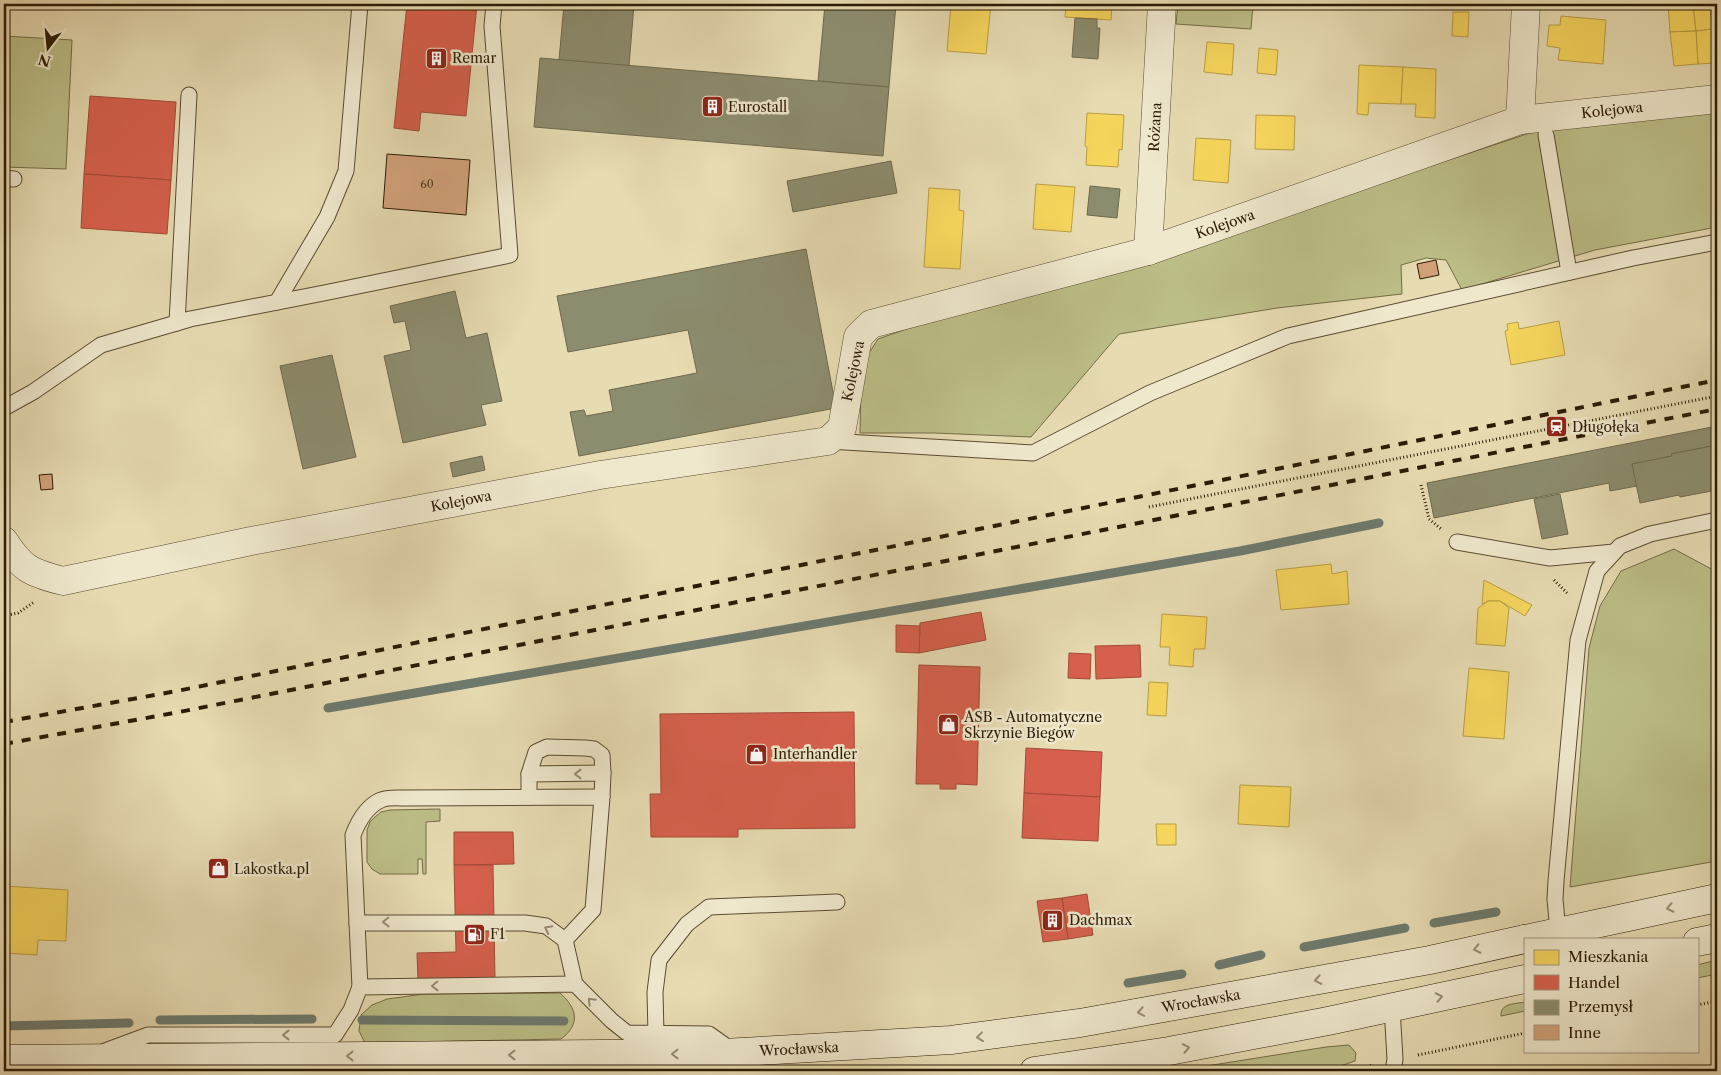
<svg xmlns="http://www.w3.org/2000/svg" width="1721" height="1075" font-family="'Libre Caslon Text',serif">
<rect width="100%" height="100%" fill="#e7dbb2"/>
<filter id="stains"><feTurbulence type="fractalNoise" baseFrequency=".004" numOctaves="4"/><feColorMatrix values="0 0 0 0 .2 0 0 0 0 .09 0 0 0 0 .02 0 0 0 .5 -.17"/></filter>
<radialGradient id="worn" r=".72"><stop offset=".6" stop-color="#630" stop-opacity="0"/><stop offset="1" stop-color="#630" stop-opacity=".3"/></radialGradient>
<!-- green -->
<g fill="#bcbe87" stroke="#746c46">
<path d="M 1178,4 L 1253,4 L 1251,29 L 1176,24 Z"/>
<path d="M 4,36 L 72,40 L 66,169 L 4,167 Z"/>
<path d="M 1717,111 L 1717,227 L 1595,250 L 1462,290 L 1446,260 L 1426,258 L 1401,265 L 1402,294 L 1277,308 L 1119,334 L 1031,437 L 934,433 L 860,433 L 861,388 L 864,361 L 878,339 L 952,313 L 1157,257 L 1551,126 Z"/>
<path d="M 1674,549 L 1717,572 L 1717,861 L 1570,887 L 1589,648 L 1600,606 L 1621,571 Z"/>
<path d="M 440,809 L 440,821 L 426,822 L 426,874 L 423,874 L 422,859 L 418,859 L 418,874 L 380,874 L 372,869 L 367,862 L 367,830 L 370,822 L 375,817 L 381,812 L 390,810 Z"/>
<path d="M 1717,960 L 1717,974 L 1697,978 L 1697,965 Z"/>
<path d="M 560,993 C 577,1008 581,1024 561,1039 L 365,1043 L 359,1031 L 361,1015 L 372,1005 L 387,999 L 424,994 Z"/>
<path d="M 1525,1002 L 1525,1011 L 1501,1016 C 1500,1003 1515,1004 1525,1002 Z"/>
<path d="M 1349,1045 L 1356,1053 L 1355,1061 L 1326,1071 L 1175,1071 L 1326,1047 Z"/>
</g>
<!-- homes -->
<g fill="#f6d55c" stroke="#b99d42">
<path d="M 951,4 L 991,4 L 986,54 L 947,51 Z"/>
<path d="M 1066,4 L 1112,4 L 1111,20 L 1065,17 Z"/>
<path d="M 1668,4 L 1693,4 L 1696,31 L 1670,32 Z"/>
<path d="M 1693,4 L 1710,4 L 1712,29 L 1696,31 Z"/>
<path d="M 1453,12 L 1469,12 L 1468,37 L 1452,36 Z"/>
<path d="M 1561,16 L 1606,20 L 1603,64 L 1558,60 L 1560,48 L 1547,46 L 1549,25 L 1560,25 Z"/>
<path d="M 1712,29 L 1717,29 L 1717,63 L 1698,64 L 1696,31 Z"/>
<path d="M 1696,31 L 1698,64 L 1674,66 L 1670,32 Z"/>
<path d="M 1207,42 L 1234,44 L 1232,75 L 1204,72 Z"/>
<path d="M 1259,48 L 1278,50 L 1276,75 L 1257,73 Z"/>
<path d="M 1359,65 L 1403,67 L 1401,104 L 1369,103 L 1368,115 L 1357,114 Z"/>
<path d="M 1403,67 L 1436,69 L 1435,118 L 1415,117 L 1416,104 L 1401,104 Z"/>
<path d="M 1087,113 L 1124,115 L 1122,150 L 1119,149 L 1118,167 L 1086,165 L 1087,147 L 1085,146 Z"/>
<path d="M 1256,115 L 1295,116 L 1294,150 L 1255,149 Z"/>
<path d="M 1196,138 L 1231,140 L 1228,183 L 1193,180 Z"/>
<path d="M 1036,184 L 1075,187 L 1071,232 L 1033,229 Z"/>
<path d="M 929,188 L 960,190 L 959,210 L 964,211 L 960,269 L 924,267 Z"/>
<path d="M 1559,321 L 1565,355 L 1511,365 L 1505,331 L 1508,330 L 1507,324 L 1518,322 L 1519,329 Z"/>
<path d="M 1331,564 L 1332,574 L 1347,571 L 1349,604 L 1281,610 L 1276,570 Z"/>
<path d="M 1484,580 L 1532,605 L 1525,616 L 1500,601 L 1488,601 L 1482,604 Z"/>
<path d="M 1488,601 L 1500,601 L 1509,608 L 1505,646 L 1476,644 L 1478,608 Z"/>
<path d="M 1162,614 L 1207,617 L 1205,649 L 1194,649 L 1193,667 L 1169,665 L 1170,647 L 1160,647 Z"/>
<path d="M 1469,668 L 1509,672 L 1504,739 L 1463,736 Z"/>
<path d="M 1149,682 L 1168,683 L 1166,716 L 1147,715 Z"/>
<path d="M 1240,785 L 1291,787 L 1289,827 L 1238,824 Z"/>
<path d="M 1156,824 L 1176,824 L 1176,845 L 1157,845 Z"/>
<path d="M 4,886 L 68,890 L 66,941 L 38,940 L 37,955 L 4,953 Z"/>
</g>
<!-- shops -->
<g fill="#d6604d" stroke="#a34b37">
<path d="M 407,4 L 477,4 L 466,116 L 421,112 L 419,131 L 394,128 Z"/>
<path d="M 90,96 L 176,102 L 171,180 L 84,174 Z"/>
<path d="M 84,174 L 171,180 L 167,234 L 81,228 Z"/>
<path d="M 981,612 L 986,640 L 919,653 L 920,623 Z"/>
<path d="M 896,625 L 920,626 L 919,653 L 896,652 Z"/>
<path d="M 1140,645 L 1141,677 L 1096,679 L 1095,646 Z"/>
<path d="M 1069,653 L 1091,654 L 1090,679 L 1068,678 Z"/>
<path d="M 919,665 L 980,667 L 977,785 L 956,784 L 956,789 L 940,789 L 940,784 L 916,784 Z"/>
<path d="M 854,712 L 855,828 L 738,829 L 738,837 L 651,837 L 650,794 L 661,794 L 660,714 Z"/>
<path d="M 1026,748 L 1102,752 L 1100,797 L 1024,793 Z"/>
<path d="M 1024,793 L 1100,797 L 1098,841 L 1022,838 Z"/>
<path d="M 454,832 L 513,832 L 514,864 L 454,865 Z"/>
<path d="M 454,865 L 493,865 L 495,980 L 418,981 L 417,953 L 456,952 Z"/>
<path d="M 1087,894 L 1093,935 L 1068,939 L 1062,898 Z"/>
<path d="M 1062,898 L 1068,939 L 1043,942 L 1037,901 Z"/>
</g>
<!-- industry -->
<g fill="#8c8c6e" stroke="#6f6a4e">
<path d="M 564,4 L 634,4 L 629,66 L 559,60 Z"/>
<path d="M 825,4 L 896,4 L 889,87 L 818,81 Z"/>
<path d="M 1075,18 L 1097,19 L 1097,28 L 1100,28 L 1098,59 L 1072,57 Z"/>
<path d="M 540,58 L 889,87 L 883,156 L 534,127 Z"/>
<path d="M 891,161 L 897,193 L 793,212 L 787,181 Z"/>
<path d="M 1090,186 L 1120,189 L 1117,218 L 1087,215 Z"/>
<path d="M 806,249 L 836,408 L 579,456 L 570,412 L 584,410 L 586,416 L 613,411 L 609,390 L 697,373 L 688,330 L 568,352 L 557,296 Z"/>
<path d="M 455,291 L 466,338 L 487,333 L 502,401 L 481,405 L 486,425 L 403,443 L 384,356 L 411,350 L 405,321 L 394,323 L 390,306 Z"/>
<path d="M 332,355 L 356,457 L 303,469 L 280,366 Z"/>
<path d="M 1717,426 L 1717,448 L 1717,445 L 1671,454 L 1672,456 L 1633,464 L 1637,486 L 1610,491 L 1609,483 L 1434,518 L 1427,483 Z"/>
<path d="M 1717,445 L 1717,490 L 1680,497 L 1679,495 L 1640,503 L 1632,464 L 1672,456 L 1671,454 Z"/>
<path d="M 482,456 L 485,470 L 453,477 L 450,463 Z"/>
<path d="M 1560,494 L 1568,534 L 1542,539 L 1534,499 Z"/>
</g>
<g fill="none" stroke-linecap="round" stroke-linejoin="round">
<!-- stream -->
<g stroke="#6d7a6e" stroke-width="9">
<path d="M 328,708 L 1240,551 L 1379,523"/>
<path d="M 1434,923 L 1496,912"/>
<path d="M 1304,947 L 1405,928"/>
<path d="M 1219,965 L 1261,955"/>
<path d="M 1128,983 L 1182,974"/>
<path d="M 160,1020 L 312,1019"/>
<path d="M 362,1020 L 564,1021"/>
<path d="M 4,1026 L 129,1023"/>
</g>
</g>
<!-- building -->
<g fill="#d1a179" stroke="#2c1b04">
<path d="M 387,154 L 470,160 L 466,215 L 383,208 Z"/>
<path d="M 1436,260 L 1439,275 L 1420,279 L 1417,264 Z"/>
<path d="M 52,474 L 53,489 L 41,490 L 39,475 Z"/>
</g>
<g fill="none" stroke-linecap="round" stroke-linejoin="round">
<defs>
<g id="service">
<path d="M 1546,135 L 1569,272"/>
<path d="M 4,178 L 14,179"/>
<path d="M 277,302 L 327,217 L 346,171 L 360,4"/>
<path d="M 177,323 L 189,95"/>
<path d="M 4,408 L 33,392 L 101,345 L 190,319 L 324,293 L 510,255 L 492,26 L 494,4"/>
<path d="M 828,441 L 1033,453 L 1150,393 L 1288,336 L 1633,258 L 1717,242"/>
<path d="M 1457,542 L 1550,558 L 1614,552"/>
<path d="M 529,774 L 536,752 L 547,747 L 585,748 L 594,749 L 602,755 L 603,773"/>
<path d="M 529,797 L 529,774 L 603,773 L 602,797"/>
<path d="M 357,923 L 353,835 C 358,822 367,806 381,800 C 387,797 399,798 406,798 L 602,797 L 593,910 L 565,940"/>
<path d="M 1558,932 L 1555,899 L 1556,881 L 1578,640 L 1597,571 L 1620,546 L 1650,534 L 1717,520"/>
<path d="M 360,987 L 357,923 L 525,923 L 546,926 L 565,940 L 575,984"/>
<path d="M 1392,1007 L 1395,1059 L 1393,1071"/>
<path d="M 656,1034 L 655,992 L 659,960 L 687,924 L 709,907 L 837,902"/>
<path d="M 105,1051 L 148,1035 L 335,1035 L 351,1010 L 360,987 L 575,984 L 612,1021 L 627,1033 L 709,1034 L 733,1051"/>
</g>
<g id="minor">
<path d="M 1520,120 L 1526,4"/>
<path d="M 1148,251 L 1162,4"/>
<path d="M 4,541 C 22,569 31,573 63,581 L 251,541 L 600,475 L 828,441 L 842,428 L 858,337 L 871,324 L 1148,251 L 1520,120 L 1717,99"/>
</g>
<g id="secondary">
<path d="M 1525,939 L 1717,898"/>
<path d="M 1697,942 L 1717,938"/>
<path d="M 4,1059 L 723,1053 L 951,1040 L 1080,1023 L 1430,960 L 1525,939"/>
<path d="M 1034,1071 L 1169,1051 L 1328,1021 L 1525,979"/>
</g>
</defs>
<!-- service casing -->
<use href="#service" stroke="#5b4b30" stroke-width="17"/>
<!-- minor casing -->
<use href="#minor" stroke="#5b4b30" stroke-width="29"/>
<!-- secondary casing -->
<use href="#secondary" stroke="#2c1b04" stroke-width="29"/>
<!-- path -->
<g stroke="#2c1b04" stroke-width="3" stroke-dasharray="1 2.5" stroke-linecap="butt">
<path d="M 1421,485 L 1429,519 L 1441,529"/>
<path d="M 1149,507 L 1717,396"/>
<path d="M 1554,580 L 1567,593"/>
<path d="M 4,616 L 18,613 L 34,602"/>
<path d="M 1697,1005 L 1717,1001"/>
<path d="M 1418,1055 L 1525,1033"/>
<path d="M 1350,1071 L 1373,1065"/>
</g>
<!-- service -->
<use href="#service" stroke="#efe8cd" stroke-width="15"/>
<!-- minor -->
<use href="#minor" stroke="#efe8cd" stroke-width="28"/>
<!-- secondary -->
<use href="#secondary" stroke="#efe8cd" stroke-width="28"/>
<!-- rail -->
<g stroke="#2c1b04" stroke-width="4" stroke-dasharray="9 9" stroke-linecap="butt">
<path d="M 4,722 L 177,691 L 1717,380"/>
<path d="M 4,744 L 179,712 L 1717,409"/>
</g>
</g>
<!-- one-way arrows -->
<defs><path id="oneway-chevron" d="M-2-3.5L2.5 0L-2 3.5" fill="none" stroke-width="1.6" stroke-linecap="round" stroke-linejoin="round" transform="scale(1.25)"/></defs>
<g stroke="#978c73">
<use href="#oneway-chevron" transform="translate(578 774) rotate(180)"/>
<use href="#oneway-chevron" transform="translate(1670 908) rotate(168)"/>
<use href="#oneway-chevron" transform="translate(386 922) rotate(179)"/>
<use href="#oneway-chevron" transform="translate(548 929) rotate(-153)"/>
<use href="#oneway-chevron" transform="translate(1477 949) rotate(168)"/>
<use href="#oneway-chevron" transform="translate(1318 980) rotate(170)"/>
<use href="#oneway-chevron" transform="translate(435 986) rotate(179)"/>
<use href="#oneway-chevron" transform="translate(1439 997) rotate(-12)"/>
<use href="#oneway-chevron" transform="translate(591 1001) rotate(-135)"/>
<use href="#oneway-chevron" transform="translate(1141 1012) rotate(170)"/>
<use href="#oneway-chevron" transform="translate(286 1035) rotate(180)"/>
<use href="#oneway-chevron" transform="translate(980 1037) rotate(173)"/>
<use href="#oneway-chevron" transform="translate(1186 1048) rotate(-11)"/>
<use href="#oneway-chevron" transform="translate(675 1054) rotate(180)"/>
<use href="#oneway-chevron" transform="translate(512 1055) rotate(180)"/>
<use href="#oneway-chevron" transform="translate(350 1056) rotate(180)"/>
</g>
<!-- icons -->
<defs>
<symbol id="building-square" viewBox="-11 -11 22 22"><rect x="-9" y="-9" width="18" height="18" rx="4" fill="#8f2418" stroke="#efe8cd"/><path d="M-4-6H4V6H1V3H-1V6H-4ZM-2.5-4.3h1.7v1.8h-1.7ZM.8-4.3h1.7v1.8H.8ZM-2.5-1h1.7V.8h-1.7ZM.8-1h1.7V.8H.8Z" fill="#fff"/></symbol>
<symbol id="station-square" viewBox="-11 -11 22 22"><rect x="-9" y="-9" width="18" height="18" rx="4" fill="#8f2418" stroke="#efe8cd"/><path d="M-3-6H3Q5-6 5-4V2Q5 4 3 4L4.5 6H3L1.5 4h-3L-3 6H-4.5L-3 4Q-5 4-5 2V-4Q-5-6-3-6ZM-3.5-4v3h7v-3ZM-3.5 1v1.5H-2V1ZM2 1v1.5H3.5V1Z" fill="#fff"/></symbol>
<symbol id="shop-square" viewBox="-11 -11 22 22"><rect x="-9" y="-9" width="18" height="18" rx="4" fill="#8f2418" stroke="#efe8cd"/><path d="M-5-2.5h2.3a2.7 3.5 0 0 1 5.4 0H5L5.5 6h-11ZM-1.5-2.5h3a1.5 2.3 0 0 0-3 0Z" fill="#fff"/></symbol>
<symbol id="fuel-square" viewBox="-11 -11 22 22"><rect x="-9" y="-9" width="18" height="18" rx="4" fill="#8f2418" stroke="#efe8cd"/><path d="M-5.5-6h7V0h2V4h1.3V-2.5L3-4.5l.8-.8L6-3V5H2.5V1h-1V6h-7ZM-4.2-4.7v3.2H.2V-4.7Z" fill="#fff"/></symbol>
</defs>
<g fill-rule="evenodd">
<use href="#building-square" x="424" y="46" width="25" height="25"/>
<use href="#building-square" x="700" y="94" width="25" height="25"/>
<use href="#station-square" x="1544" y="414" width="25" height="25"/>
<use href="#shop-square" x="936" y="712" width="25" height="25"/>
<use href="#shop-square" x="744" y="742" width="25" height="25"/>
<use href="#shop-square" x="206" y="856" width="25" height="25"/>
<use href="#building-square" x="1040" y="908" width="25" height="25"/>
<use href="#fuel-square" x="462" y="922" width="25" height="25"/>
</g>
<g text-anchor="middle" stroke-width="5" stroke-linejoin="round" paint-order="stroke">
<!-- number labels -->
<g font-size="11" fill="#553c21">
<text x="427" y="188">60</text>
</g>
<!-- poi labels -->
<g font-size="14" fill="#2c1b04" stroke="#efe8cd" text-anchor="start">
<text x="452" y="63">Remar</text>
<text x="728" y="112">Eurostall</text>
<text x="1572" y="432">Długołęka</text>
<text x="964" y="722">ASB - Automatyczne<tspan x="964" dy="16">Skrzynie Biegów</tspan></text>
<text x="773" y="759">Interhandler</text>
<text x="234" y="874">Lakostka.pl</text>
<text x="1069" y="925">Dachmax</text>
<text x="490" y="939">F1</text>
</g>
<!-- street labels -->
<g font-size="14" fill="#2c1b04" stroke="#efe8cd">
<text transform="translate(1612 110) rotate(-6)" y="5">Kolejowa</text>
<text transform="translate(1155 127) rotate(-87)" y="5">Różana</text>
<text transform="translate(1225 224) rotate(-19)" y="5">Kolejowa</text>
<text transform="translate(853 371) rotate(-78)" y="5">Kolejowa</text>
<text transform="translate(461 501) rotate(-11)" y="5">Kolejowa</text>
<text transform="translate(1201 1001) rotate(-10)" y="5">Wrocławska</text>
<text transform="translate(799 1049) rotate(-3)" y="5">Wrocławska</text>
</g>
</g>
<!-- margin -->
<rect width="1721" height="1075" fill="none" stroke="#e7dbb2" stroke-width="20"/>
<rect x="5" y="5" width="1711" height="1065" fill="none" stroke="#2c1b04" stroke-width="2.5"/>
<rect x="10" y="10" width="1701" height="1055" fill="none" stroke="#2c1b04"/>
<!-- legend -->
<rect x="1524" y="938" width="175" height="115" fill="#efe8cd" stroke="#a1967d"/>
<rect x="1534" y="950" width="25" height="15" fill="#f6d55c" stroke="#a1967d"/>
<text x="1568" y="962" font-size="15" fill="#2c1b04">Mieszkania</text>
<rect x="1534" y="975" width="25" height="15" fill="#d6604d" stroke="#a1967d"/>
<text x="1568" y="988" font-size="15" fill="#2c1b04">Handel</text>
<rect x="1534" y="1000" width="25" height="15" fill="#8c8c6e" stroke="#a1967d"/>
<text x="1568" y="1012" font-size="15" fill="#2c1b04">Przemysł</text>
<rect x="1534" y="1025" width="25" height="15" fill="#d1a179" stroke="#a1967d"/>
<text x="1568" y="1038" font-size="15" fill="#2c1b04">Inne</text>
<!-- north arrow -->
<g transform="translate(48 48) rotate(196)" stroke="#efe8cd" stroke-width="4" paint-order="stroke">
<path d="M0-4L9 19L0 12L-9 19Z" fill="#2c1b04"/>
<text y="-8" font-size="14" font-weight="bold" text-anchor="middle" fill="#2c1b04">N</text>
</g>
<rect width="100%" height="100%" filter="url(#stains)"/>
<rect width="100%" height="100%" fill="url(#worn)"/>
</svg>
